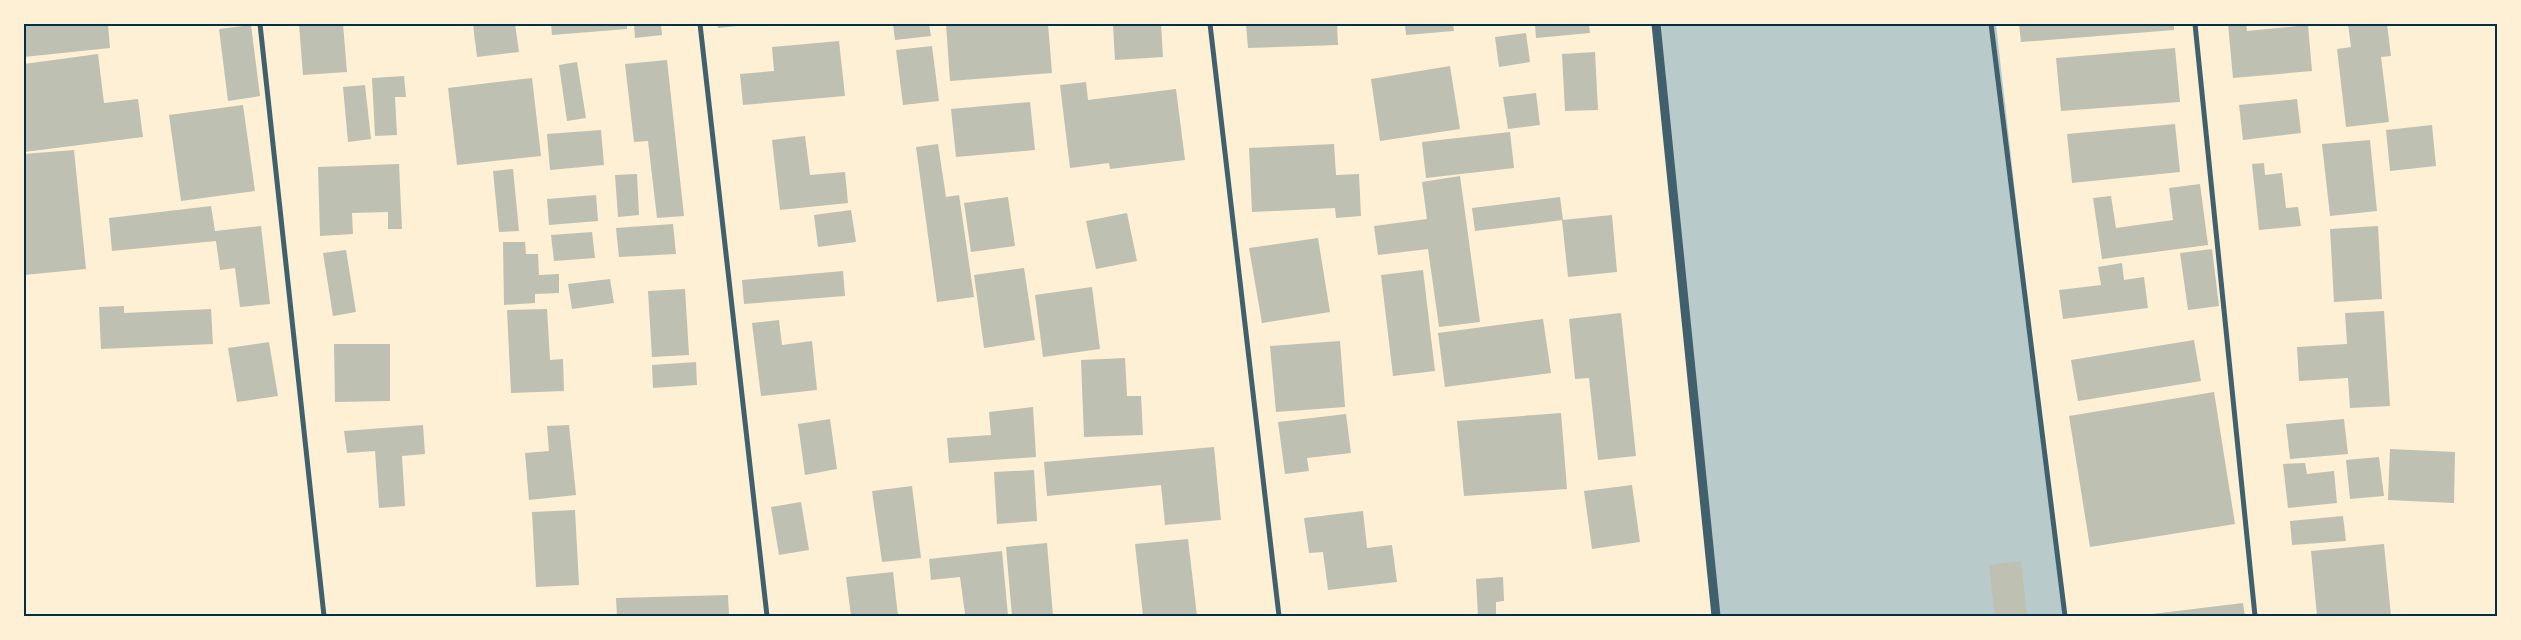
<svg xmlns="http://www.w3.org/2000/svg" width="2521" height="640" font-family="Lato,sans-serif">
<rect width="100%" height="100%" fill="#fdf0d5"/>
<!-- green -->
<path fill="#b9caca" d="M 1656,24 L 1996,24 L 2063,616 L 1716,616 Z"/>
<!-- building -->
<g fill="#bec0b2">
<path d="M 24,24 L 108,24 L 110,48 L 24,57 Z"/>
<path d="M 299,24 L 343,24 L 347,72 L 303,75 Z"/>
<path d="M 473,24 L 515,24 L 519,52 L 477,57 Z"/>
<path d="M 551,24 L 627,24 L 627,29 L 552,35 Z"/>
<path d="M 634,24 L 661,24 L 662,35 L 635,38 Z"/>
<path d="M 717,24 L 747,24 L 747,25 L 718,28 Z"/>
<path d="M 893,24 L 929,24 L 931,36 L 895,40 Z"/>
<path d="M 946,24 L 1048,24 L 1052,73 L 950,81 Z"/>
<path d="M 1161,24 L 1163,57 L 1115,60 L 1113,25 Z"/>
<path d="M 1246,24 L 1337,24 L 1338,45 L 1248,48 Z"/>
<path d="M 1405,24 L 1453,24 L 1454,31 L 1406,35 Z"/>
<path d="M 1535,24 L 1589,24 L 1590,33 L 1536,38 Z"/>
<path d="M 2019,24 L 2174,24 L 2174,30 L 2021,42 Z"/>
<path d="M 2228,24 L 2246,24 L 2247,31 L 2308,25 L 2312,71 L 2233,78 Z"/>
<path d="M 2348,24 L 2387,24 L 2391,56 L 2381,57 L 2389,122 L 2346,127 L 2337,49 L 2351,47 Z"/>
<path d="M 251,25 L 260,96 L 228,101 L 219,29 Z"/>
<path d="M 1526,33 L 1530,62 L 1499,67 L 1495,37 Z"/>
<path d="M 839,41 L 845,96 L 743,105 L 740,74 L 774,71 L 772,47 Z"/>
<path d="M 932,46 L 939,101 L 903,105 L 896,50 Z"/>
<path d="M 2175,48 L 2180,102 L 2061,111 L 2056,58 Z"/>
<path d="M 1595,52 L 1598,110 L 1565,111 L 1562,54 Z"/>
<path d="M 98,54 L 104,103 L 138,99 L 143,137 L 24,152 L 24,64 Z"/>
<path d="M 667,60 L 684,216 L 657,218 L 648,141 L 634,142 L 625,64 Z"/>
<path d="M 577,62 L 586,118 L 567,121 L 559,65 Z"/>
<path d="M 1450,66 L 1460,129 L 1380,141 L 1371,79 Z"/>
<path d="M 404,76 L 406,97 L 395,97 L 397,135 L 375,136 L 372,78 Z"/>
<path d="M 532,78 L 541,156 L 457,165 L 448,88 Z"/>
<path d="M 1086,82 L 1088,100 L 1176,89 L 1185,160 L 1110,169 L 1109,163 L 1070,168 L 1060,85 Z"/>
<path d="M 365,85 L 371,139 L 348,142 L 343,87 Z"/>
<path d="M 1536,93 L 1540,125 L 1508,129 L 1503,97 Z"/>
<path d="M 2297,99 L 2301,133 L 2243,140 L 2239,105 Z"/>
<path d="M 1030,102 L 1035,150 L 956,157 L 951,109 Z"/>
<path d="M 243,105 L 255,191 L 181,201 L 169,115 Z"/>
<path d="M 2175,124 L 2180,172 L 2072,183 L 2067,134 Z"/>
<path d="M 2432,125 L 2436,166 L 2390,171 L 2386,130 Z"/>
<path d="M 601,130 L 604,165 L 550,170 L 547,134 Z"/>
<path d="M 1510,132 L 1514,168 L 1426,178 L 1422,142 Z"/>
<path d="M 805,136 L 810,175 L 845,172 L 848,203 L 780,210 L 772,140 Z"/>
<path d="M 2370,140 L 2377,211 L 2330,216 L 2322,144 Z"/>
<path d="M 938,144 L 946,197 L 959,195 L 974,297 L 937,302 L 916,147 Z"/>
<path d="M 1334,144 L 1336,175 L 1359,174 L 1361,216 L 1336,218 L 1335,208 L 1252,212 L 1249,148 Z"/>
<path d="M 74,150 L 86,269 L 24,275 L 24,154 Z"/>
<path d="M 2264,163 L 2265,175 L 2282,173 L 2286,208 L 2298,207 L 2301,226 L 2259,230 L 2252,164 Z"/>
<path d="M 399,164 L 402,229 L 388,229 L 388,212 L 352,213 L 353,234 L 320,236 L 318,167 Z"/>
<path d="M 513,169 L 519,231 L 499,232 L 493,171 Z"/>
<path d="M 637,174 L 639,215 L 618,217 L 615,175 Z"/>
<path d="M 1460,176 L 1480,322 L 1439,327 L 1428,249 L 1378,255 L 1374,226 L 1427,219 L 1422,182 Z"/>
<path d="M 2200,184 L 2208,245 L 2102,259 L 2093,198 L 2111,196 L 2116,228 L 2173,220 L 2169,188 Z"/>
<path d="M 596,195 L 598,221 L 549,225 L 547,199 Z"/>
<path d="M 1008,197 L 1015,246 L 971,252 L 964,203 Z"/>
<path d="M 1560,197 L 1563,220 L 1475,231 L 1472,208 Z"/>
<path d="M 211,206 L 215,231 L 261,226 L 270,304 L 240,307 L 235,268 L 220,270 L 216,241 L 112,251 L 109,218 Z"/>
<path d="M 851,210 L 856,242 L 818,247 L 814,215 Z"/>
<path d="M 1127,213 L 1137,261 L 1096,269 L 1086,221 Z"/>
<path d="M 1612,215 L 1617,272 L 1568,277 L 1562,220 Z"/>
<path d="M 673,224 L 676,254 L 619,257 L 616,228 Z"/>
<path d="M 2378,226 L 2382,299 L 2334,302 L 2330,229 Z"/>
<path d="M 592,232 L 595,258 L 554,261 L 551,235 Z"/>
<path d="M 1318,238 L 1330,312 L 1262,323 L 1249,248 Z"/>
<path d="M 503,242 L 525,242 L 526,254 L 538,254 L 539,275 L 559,274 L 559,293 L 535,294 L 535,303 L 504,305 Z"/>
<path d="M 2212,249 L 2219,306 L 2188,310 L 2180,253 Z"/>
<path d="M 346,250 L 356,312 L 333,316 L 323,253 Z"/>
<path d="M 2122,263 L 2124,280 L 2144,277 L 2148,308 L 2063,319 L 2059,290 L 2101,285 L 2098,267 Z"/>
<path d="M 1024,268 L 1035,340 L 984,348 L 974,275 Z"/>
<path d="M 1423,270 L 1435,371 L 1393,376 L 1381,275 Z"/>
<path d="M 843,271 L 845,296 L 744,304 L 742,280 Z"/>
<path d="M 610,279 L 614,303 L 572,309 L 568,284 Z"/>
<path d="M 1092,287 L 1100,349 L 1043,357 L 1035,295 Z"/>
<path d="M 685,289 L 689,355 L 652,357 L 648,291 Z"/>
<path d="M 124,306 L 124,313 L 211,309 L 213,344 L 101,349 L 99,307 Z"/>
<path d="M 547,309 L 550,360 L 563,359 L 564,391 L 511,393 L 507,310 Z"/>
<path d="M 2384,311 L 2390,406 L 2350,408 L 2348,378 L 2299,381 L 2297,347 L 2347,344 L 2345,313 Z"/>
<path d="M 1621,313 L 1636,456 L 1598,460 L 1589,378 L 1575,379 L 1569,319 Z"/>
<path d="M 1543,319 L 1551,373 L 1445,387 L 1438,333 Z"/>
<path d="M 779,320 L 782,345 L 812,341 L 817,390 L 761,396 L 752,323 Z"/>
<path d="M 2194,340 L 2201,381 L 2078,401 L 2071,360 Z"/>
<path d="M 1340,341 L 1345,407 L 1276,412 L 1270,346 Z"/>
<path d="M 269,342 L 278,396 L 237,402 L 228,348 Z"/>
<path d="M 334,344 L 390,344 L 390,401 L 335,402 Z"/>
<path d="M 1125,358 L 1127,396 L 1141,396 L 1143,435 L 1084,437 L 1081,360 Z"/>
<path d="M 696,362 L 697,385 L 653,388 L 652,365 Z"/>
<path d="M 2214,392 L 2235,524 L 2090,547 L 2069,416 Z"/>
<path d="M 1033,407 L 1036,457 L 949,463 L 947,438 L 991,435 L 989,412 Z"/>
<path d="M 1561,413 L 1567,489 L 1464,496 L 1457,421 Z"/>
<path d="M 1346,414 L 1351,453 L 1307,458 L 1309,471 L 1285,474 L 1278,422 Z"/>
<path d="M 830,419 L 837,469 L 805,475 L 798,424 Z"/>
<path d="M 2344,419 L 2348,454 L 2290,459 L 2286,424 Z"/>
<path d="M 423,425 L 425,454 L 402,456 L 405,506 L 379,508 L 375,451 L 347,453 L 344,431 Z"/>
<path d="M 569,425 L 576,495 L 529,500 L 525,453 L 549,451 L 547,426 Z"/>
<path d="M 1214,447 L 1221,520 L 1165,525 L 1161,485 L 1047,496 L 1044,462 Z"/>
<path d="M 2390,449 L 2455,452 L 2454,503 L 2388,500 Z"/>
<path d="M 2379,457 L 2384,496 L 2350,499 L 2346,460 Z"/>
<path d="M 2305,463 L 2307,474 L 2334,471 L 2337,503 L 2288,508 L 2283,464 Z"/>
<path d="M 1034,470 L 1037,521 L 997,524 L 994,472 Z"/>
<path d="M 1632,485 L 1640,542 L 1592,549 L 1584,491 Z"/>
<path d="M 912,486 L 921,558 L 882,562 L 872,491 Z"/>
<path d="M 801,502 L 809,550 L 779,555 L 771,507 Z"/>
<path d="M 575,510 L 579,585 L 536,587 L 532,512 Z"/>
<path d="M 1363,511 L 1367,548 L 1392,545 L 1397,582 L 1328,590 L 1323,552 L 1309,553 L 1304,518 Z"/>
<path d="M 2343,516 L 2346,541 L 2292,545 L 2290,521 Z"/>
<path d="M 1188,539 L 1197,616 L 1143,616 L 1135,544 Z"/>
<path d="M 1047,543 L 1053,616 L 1012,616 L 1006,547 Z"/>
<path d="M 2384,544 L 2391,616 L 2317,616 L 2311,551 Z"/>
<path d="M 1002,551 L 1008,616 L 955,616 L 965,614 L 960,577 L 931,580 L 929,559 Z"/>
<path d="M 2021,561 L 2027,616 L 1995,616 L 1989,565 Z"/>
<path d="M 893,572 L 898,616 L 851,616 L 846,577 Z"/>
<path d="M 1503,577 L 1504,601 L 1496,602 L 1496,616 L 1478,616 L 1476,579 Z"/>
<path d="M 728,595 L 729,616 L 617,616 L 616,598 Z"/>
<path d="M 2243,603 L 2245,616 L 2152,616 L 2152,614 Z"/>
</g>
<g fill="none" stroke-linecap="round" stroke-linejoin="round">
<!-- minor -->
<g stroke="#3f606c" stroke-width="5">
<path d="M 260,24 L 324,616"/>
<path d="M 700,24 L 767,616"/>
<path d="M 1210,24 L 1279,616"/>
<path d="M 1991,24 L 2065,616"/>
<path d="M 2195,24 L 2255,616"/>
</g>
<!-- tertiary -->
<path stroke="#3f606c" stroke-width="9" d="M 1656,24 L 1716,616"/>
</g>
<!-- border -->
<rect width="2521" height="640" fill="none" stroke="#fdf0d5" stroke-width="50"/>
<rect x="25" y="25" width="2471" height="590" fill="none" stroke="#003049" stroke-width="2"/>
</svg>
